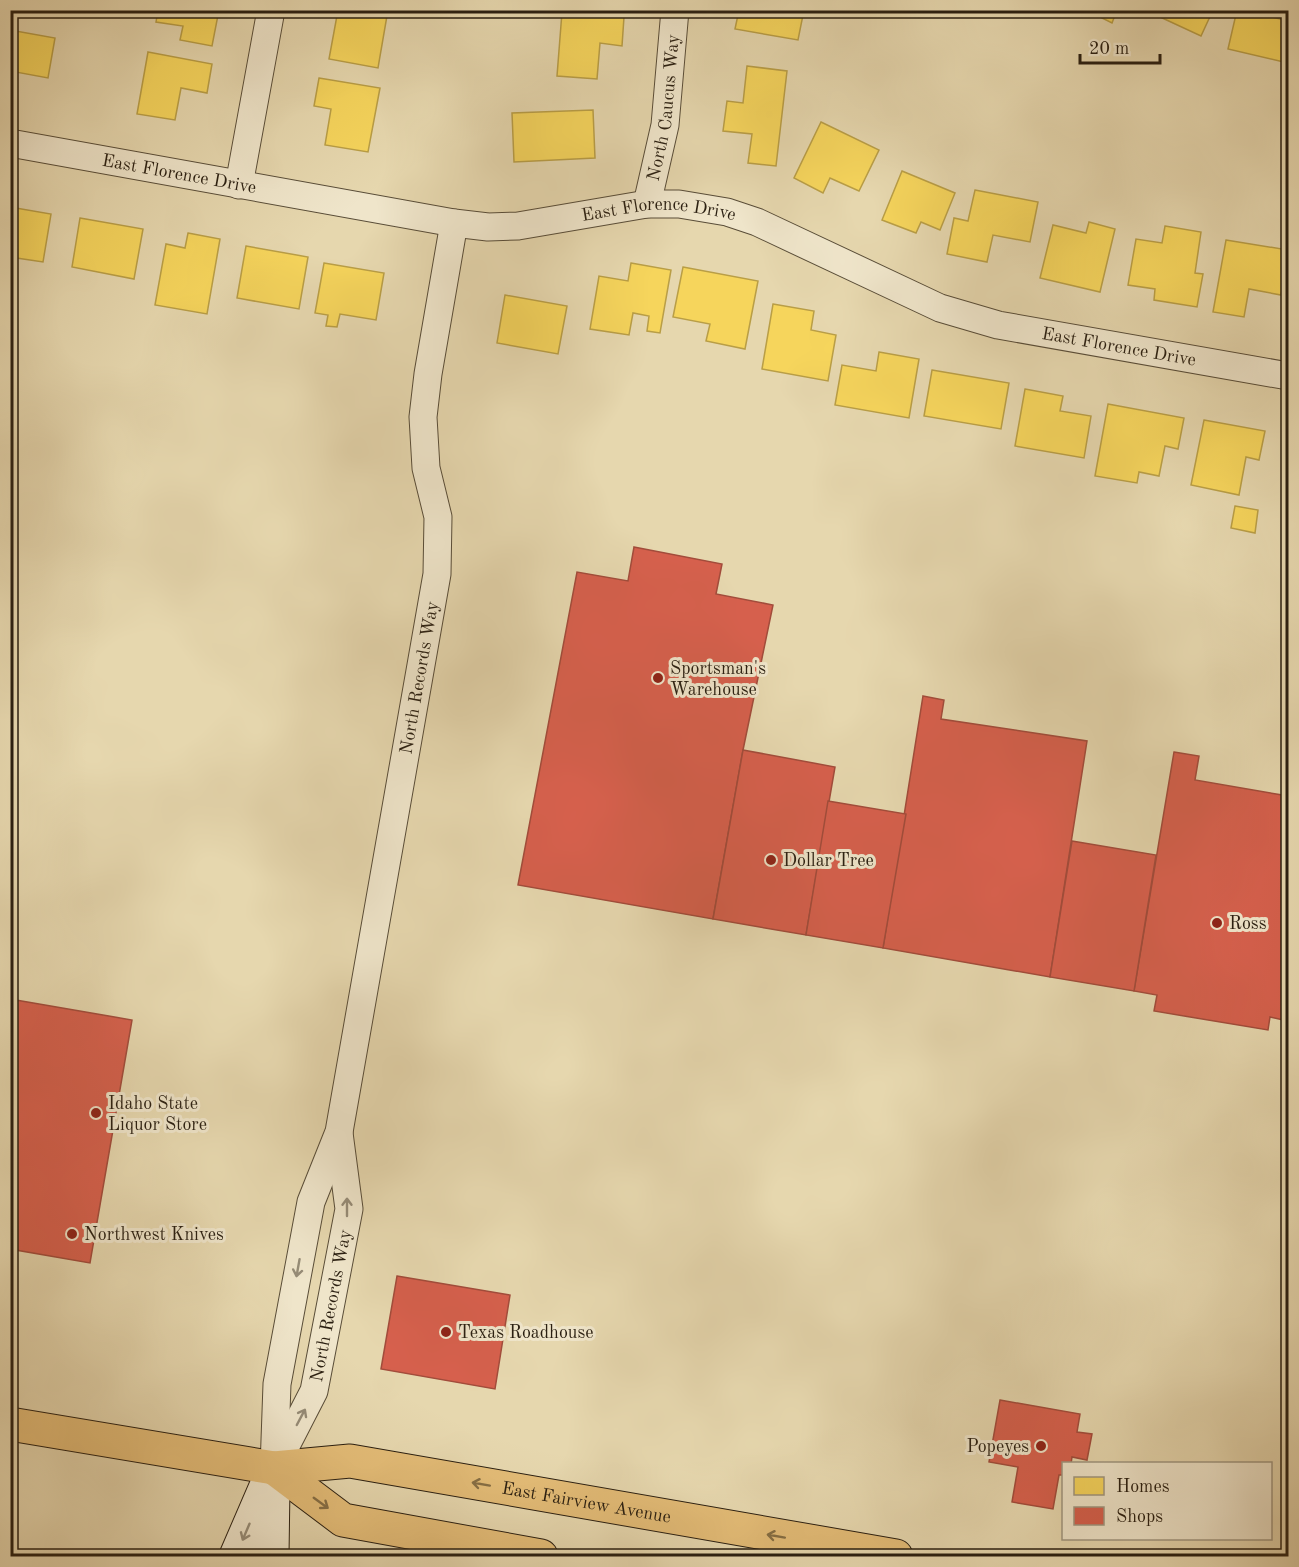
<svg xmlns="http://www.w3.org/2000/svg" width="1299" height="1567" font-family="'Old Standard TT',serif">
<rect width="100%" height="100%" fill="#e6d7ae"/>
<filter id="stains"><feTurbulence type="fractalNoise" baseFrequency=".00333" numOctaves="4"/><feColorMatrix values="0 0 0 0 .2 0 0 0 0 .09 0 0 0 0 .02 0 0 0 .5 -.17"/></filter>
<radialGradient id="worn" r=".72"><stop offset=".6" stop-color="#630" stop-opacity="0"/><stop offset="1" stop-color="#630" stop-opacity=".3"/></radialGradient>
<!-- homes -->
<g fill="#f6d55c" stroke="#b99e46" stroke-width="1.5">
<path d="M 158,10 L 219,10 L 212,46 L 180,40 L 183,26 L 156,22 Z"/>
<path d="M 338,10 L 388,10 L 378,68 L 329,59 Z"/>
<path d="M 739,10 L 804,10 L 798,40 L 735,29 Z"/>
<path d="M 1086,10 L 1117,10 L 1112,23 Z"/>
<path d="M 1145,10 L 1213,10 L 1201,36 Z"/>
<path d="M 1237,10 L 1274,10 L 1272,17 L 1288,21 L 1288,63 L 1228,49 Z"/>
<path d="M 562,12 L 624,17 L 622,46 L 600,43 L 597,79 L 557,76 Z"/>
<path d="M 10,30 L 55,38 L 48,78 L 10,71 Z"/>
<path d="M 148,52 L 212,64 L 207,93 L 181,88 L 175,120 L 137,114 Z"/>
<path d="M 747,66 L 787,71 L 776,166 L 748,163 L 752,134 L 723,131 L 727,101 L 743,103 Z"/>
<path d="M 319,78 L 380,88 L 368,152 L 325,145 L 331,109 L 314,106 Z"/>
<path d="M 593,110 L 595,158 L 514,162 L 512,113 Z"/>
<path d="M 821,122 L 879,150 L 859,191 L 830,178 L 823,193 L 794,178 Z"/>
<path d="M 902,171 L 955,193 L 940,230 L 921,222 L 916,233 L 882,220 Z"/>
<path d="M 975,190 L 1038,202 L 1030,242 L 993,235 L 987,262 L 947,254 L 954,218 L 968,221 Z"/>
<path d="M 10,207 L 51,214 L 43,262 L 10,257 Z"/>
<path d="M 80,218 L 143,229 L 134,279 L 72,267 Z"/>
<path d="M 1089,222 L 1115,229 L 1100,292 L 1040,278 L 1053,225 L 1086,233 Z"/>
<path d="M 1165,226 L 1201,232 L 1195,273 L 1203,274 L 1197,307 L 1154,300 L 1155,289 L 1128,285 L 1136,239 L 1162,243 Z"/>
<path d="M 188,233 L 220,239 L 207,314 L 155,305 L 166,244 L 185,248 Z"/>
<path d="M 1226,240 L 1288,250 L 1281,295 L 1249,289 L 1244,317 L 1213,312 Z"/>
<path d="M 246,246 L 308,257 L 299,309 L 237,298 Z"/>
<path d="M 324,263 L 384,273 L 376,320 L 340,314 L 337,327 L 326,326 L 328,315 L 315,313 Z"/>
<path d="M 631,263 L 671,270 L 660,333 L 647,331 L 649,316 L 633,313 L 629,335 L 590,329 L 599,276 L 628,281 Z"/>
<path d="M 683,267 L 758,281 L 745,349 L 706,341 L 710,324 L 673,317 Z"/>
<path d="M 505,295 L 567,306 L 558,354 L 497,343 Z"/>
<path d="M 773,304 L 814,311 L 811,330 L 836,335 L 828,381 L 762,369 Z"/>
<path d="M 879,352 L 919,359 L 909,418 L 835,405 L 842,365 L 876,371 Z"/>
<path d="M 932,370 L 1009,383 L 1001,429 L 924,416 Z"/>
<path d="M 1025,389 L 1063,396 L 1060,411 L 1091,416 L 1084,458 L 1015,446 Z"/>
<path d="M 1108,404 L 1184,418 L 1178,449 L 1165,446 L 1159,476 L 1139,472 L 1137,483 L 1095,476 Z"/>
<path d="M 1204,420 L 1265,431 L 1259,460 L 1246,457 L 1239,495 L 1191,485 Z"/>
<path d="M 1235,506 L 1258,510 L 1255,533 L 1231,528 Z"/>
</g>
<!-- shops -->
<g fill="#d6604d" stroke="#a24c3b" stroke-width="1.5">
<path d="M 634,547 L 722,564 L 716,594 L 773,605 L 743,750 L 713,919 L 518,885 L 577,572 L 628,581 Z"/>
<path d="M 923,696 L 944,700 L 941,719 L 1087,741 L 1050,977 L 883,948 Z"/>
<path d="M 743,750 L 835,767 L 806,935 L 713,919 Z"/>
<path d="M 1174,752 L 1199,756 L 1195,780 L 1288,796 L 1288,1021 L 1270,1017 L 1268,1030 L 1154,1011 L 1157,995 L 1134,991 Z"/>
<path d="M 828,801 L 906,814 L 883,948 L 806,935 Z"/>
<path d="M 1072,841 L 1156,855 L 1134,991 L 1050,977 Z"/>
<path d="M 10,999 L 132,1020 L 90,1263 L 10,1249 Z"/>
<path d="M 397,1276 L 510,1295 L 495,1389 L 381,1369 Z"/>
<path d="M 1000,1400 L 1080,1414 L 1077,1432 L 1092,1434 L 1087,1460 L 1072,1457 L 1071,1464 L 1064,1464 L 1064,1475 L 1059,1475 L 1053,1509 L 1012,1502 L 1018,1467 L 989,1462 Z"/>
</g>
<g fill="none" stroke-linecap="round" stroke-linejoin="round">
<defs>
<g id="street">
<path id="s1" d="M 10,143 L 454,223 L 488,227 L 518,226 L 647,204 L 679,204 L 727,212 L 757,222 L 940,308 L 998,325 L 1288,376"/>
<path d="M 239,185 L 271,10"/>
<path id="s2" d="M 647,204 L 665,125 L 675,10"/>
<path id="s3" d="M 277,1463 L 314,1391 L 349,1209 L 339,1133"/>
<path id="s4" d="M 274,1468 L 277,1384 L 311,1202 L 339,1132 L 437,574 L 438,517 L 426,468 L 423,417 L 428,374 L 454,223"/>
</g>
<g id="secondary">
<path d="M 236,1556 L 274,1468"/>
<path d="M 272,1556 L 273,1486"/>
</g>
<g id="primary">
<path id="s5" d="M 10,1424 L 274,1468 L 350,1461 L 896,1556"/>
<path d="M 274,1468 L 343,1520 L 541,1556"/>
</g>
</defs>
<!-- street casing -->
<use href="#street" stroke="#594d38" stroke-width="29"/>
<!-- secondary casing -->
<use href="#secondary" stroke="#2a1f11" stroke-width="35"/>
<!-- primary casing -->
<use href="#primary" stroke="#2a1f11" stroke-width="35"/>
<!-- street -->
<use href="#street" stroke="#efe5ca" stroke-width="27"/>
<!-- secondary -->
<use href="#secondary" stroke="#efe5ca" stroke-width="33"/>
<!-- primary -->
<use href="#primary" stroke="#e3bc77" stroke-width="33"/>
</g>
<!-- one-way arrows -->
<defs><path id="oneway-shaft" d="M-6 0H5M1.5-3L5.5 0L1.5 3" fill="none" stroke-width="1.6" stroke-linecap="round" stroke-linejoin="round" transform="scale(1.5)"/></defs>
<g stroke="#968c77">
<use href="#oneway-shaft" transform="translate(347 1207) rotate(-90)"/>
<use href="#oneway-shaft" transform="translate(298 1268) rotate(100)"/>
<use href="#oneway-shaft" transform="translate(301 1417) rotate(-62)"/>
<use href="#oneway-shaft" transform="translate(246 1532) rotate(113)"/>
</g>
<g stroke="#866e44">
<use href="#oneway-shaft" transform="translate(481 1484) rotate(-170)"/>
<use href="#oneway-shaft" transform="translate(321 1503) rotate(36)"/>
<use href="#oneway-shaft" transform="translate(776 1536) rotate(-170)"/>
</g>
<!-- markers -->
<g fill="#8f2418" stroke="#efe5ca" stroke-width="2">
<circle cx="658" cy="678" r="6"/>
<circle cx="771" cy="860" r="6"/>
<circle cx="1217" cy="923" r="6"/>
<circle cx="96" cy="1113" r="6"/>
<circle cx="72" cy="1234" r="6"/>
<circle cx="446" cy="1332" r="6"/>
<circle cx="1041" cy="1446" r="6"/>
</g>
<g text-anchor="middle" stroke-width="6" stroke-linejoin="round" paint-order="stroke">
<!-- street labels -->
<g font-size="18" fill="#2a1f11" stroke="#efe5ca">
<text dy="6" stroke="none"><textPath href="#s2" startOffset="98">North Caucus Way</textPath></text>
<text dy="6" stroke="none"><textPath href="#s1" startOffset="172">East Florence Drive</textPath></text>
<text dy="6" stroke="none"><textPath href="#s1" startOffset="658">East Florence Drive</textPath></text>
<text dy="6" stroke="none"><textPath href="#s1" startOffset="1144">East Florence Drive</textPath></text>
<text dy="6" stroke="none"><textPath href="#s4" startOffset="806">North Records Way</textPath></text>
<text dy="6" stroke="none"><textPath href="#s3" startOffset="168">North Records Way</textPath></text>
<text dy="6" stroke="none"><textPath href="#s5" startOffset="584">East Fairview Avenue</textPath></text>
</g>
<!-- poi labels -->
<g font-size="18" fill="#2a1f11" stroke="#efe5ca" text-anchor="start">
<text x="670" y="674">Sportsman's<tspan x="670" dy="21">Warehouse</tspan></text>
<text x="783" y="866">Dollar Tree</text>
<text x="1229" y="929">Ross</text>
<text x="108" y="1109">Idaho State<tspan x="108" dy="21">Liquor Store</tspan></text>
<text x="84" y="1240">Northwest Knives</text>
<text x="458" y="1338">Texas Roadhouse</text>
<text x="1029" y="1452" text-anchor="end">Popeyes</text>
</g>
</g>
<!-- margin -->
<rect width="1299" height="1567" fill="none" stroke="#e6d7ae" stroke-width="36"/>
<rect x="12" y="12" width="1275" height="1543" fill="none" stroke="#2a1f11" stroke-width="3"/>
<rect x="18" y="18" width="1263" height="1531" fill="none" stroke="#2a1f11" stroke-width="1.5"/>
<!-- legend -->
<rect x="1062" y="1462" width="210" height="78" fill="#efe5ca" stroke="#a09680" stroke-width="1.5"/>
<rect x="1074" y="1477" width="30" height="18" fill="#f6d55c" stroke="#a09680" stroke-width="1.5"/>
<text x="1116" y="1492" font-size="18" fill="#2a1f11">Homes</text>
<rect x="1074" y="1507" width="30" height="18" fill="#d6604d" stroke="#a09680" stroke-width="1.5"/>
<text x="1116" y="1522" font-size="18" fill="#2a1f11">Shops</text>
<!-- scale -->
<path d="M1080 54v9h80v-9" fill="none" stroke="#2a1f11" stroke-width="3"/>
<text x="1089" y="54" font-size="18" fill="#2a1f11" stroke="#efe5ca" stroke-width="4.5" paint-order="stroke">20 m</text>
<rect width="100%" height="100%" filter="url(#stains)"/>
<rect width="100%" height="100%" fill="url(#worn)"/>
</svg>
